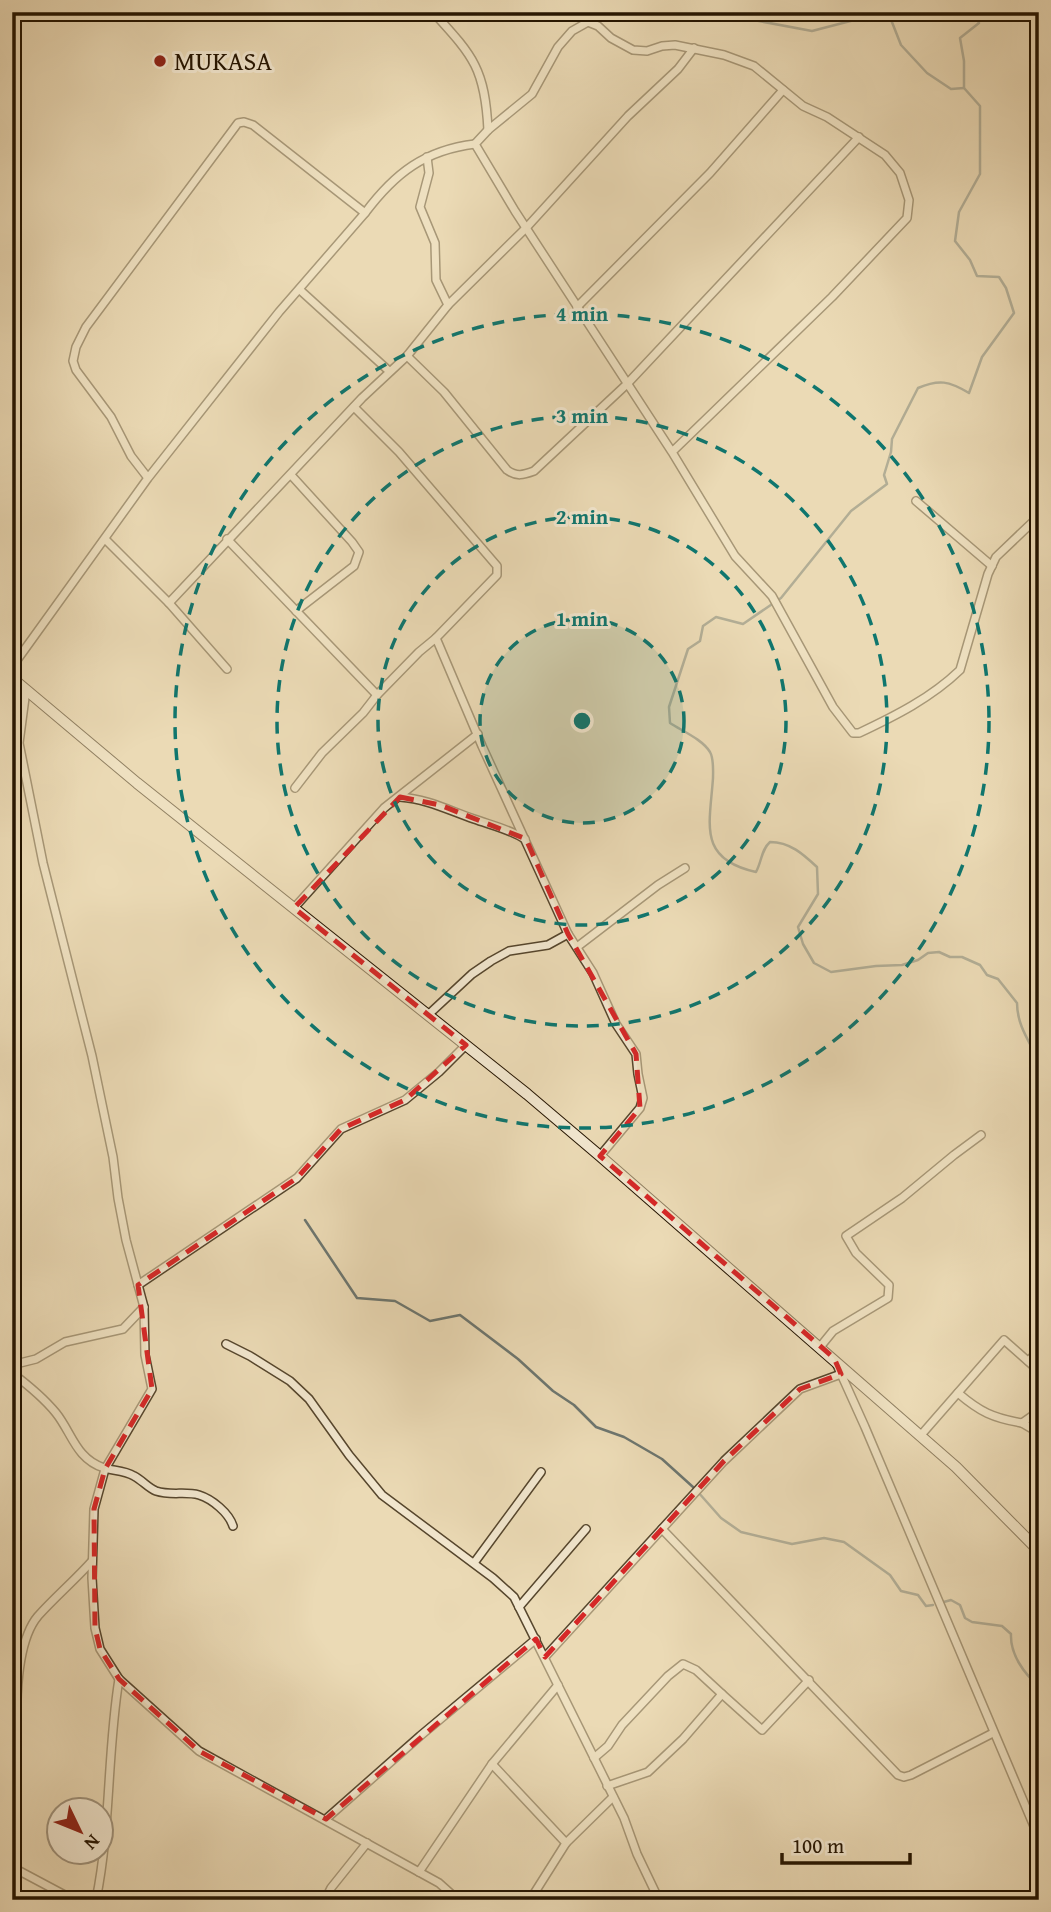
<svg xmlns="http://www.w3.org/2000/svg" width="1051" height="1912" font-family="'Gentium Book Plus',serif">
<rect width="100%" height="100%" fill="#ebdab5"/>
<filter id="stains"><feTurbulence type="fractalNoise" baseFrequency=".00286" numOctaves="4"/><feColorMatrix values="0 0 0 0 .2 0 0 0 0 .09 0 0 0 0 .02 0 0 0 .5 -.17"/></filter>
<radialGradient id="worn" r=".72"><stop offset=".6" stop-color="#630" stop-opacity="0"/><stop offset="1" stop-color="#630" stop-opacity=".3"/></radialGradient>
<g fill="none" stroke-linecap="round" stroke-linejoin="round">
<!-- stream -->
<g stroke="#6d766f" stroke-width="2.5">
<path d="M 727,12 L 732,16 L 812,31 L 885,12"/>
<path d="M 888,12 L 901,45 L 927,73 L 951,89 L 964,88"/>
<path d="M 974,12 L 979,23 L 960,38 L 964,61 L 964,88 L 980,106 L 980,174 L 959,212 L 955,241 L 970,260 L 977,276 L 999,277 L 1006,288 L 1014,313 L 982,357 L 969,393 C 949,381 939,379 918,388 L 892,439 L 891,452 L 884,475 L 887,484 L 851,511 L 781,598 L 743,624 L 716,617 L 703,626 L 700,641 L 688,649 L 669,707 L 670,723 C 682,731 702,739 710,752 C 714,759 713,771 713,778 C 710,824 697,859 756,872 C 762,861 761,850 770,842 C 790,842 803,854 817,867 L 818,894 L 798,927 L 803,944 L 814,963 L 831,972 L 876,966 L 902,965 L 918,960 L 928,953 L 939,952 L 950,957 L 962,957 L 980,965 L 987,975 L 998,979 L 1017,1003 C 1017,1025 1029,1041 1039,1061"/>
<path d="M 305,1220 L 357,1298 L 395,1301 L 430,1321 L 460,1315 L 518,1359 L 553,1391 L 574,1405 L 596,1427 L 624,1437 L 662,1459 L 693,1487"/>
<path d="M 698,1492 L 721,1518 L 741,1532 L 792,1544 L 824,1538 L 844,1542 L 890,1575 L 901,1591 L 918,1595 L 926,1606 L 933,1605"/>
<path d="M 940,1603 L 951,1600 L 960,1605 L 965,1618 L 972,1622 L 1002,1626 L 1011,1634 C 1010,1654 1024,1674 1039,1686"/>
</g>
<defs>
<g id="street">
<path d="M 433,12 C 473,56 485,68 488,130"/>
<path d="M 427,157 L 429,173 L 420,207 L 435,243 L 436,280 L 448,305"/>
<path d="M 365,213 C 395,173 425,150 475,144"/>
<path d="M 300,290 L 389,371"/>
<path d="M 577,307 L 710,173 L 783,90"/>
<path d="M 407,356 L 444,392 L 507,470 C 517,477 523,475 534,471 L 627,384 L 859,137"/>
<path d="M 354,407 L 399,452 L 497,566 L 497,575 L 436,638"/>
<path d="M 672,452 L 832,297 L 907,218 L 909,200 L 900,173 L 885,155 L 827,117 L 803,106 L 754,66 L 724,55 L 675,45 L 662,46 L 647,51 L 633,50 L 611,38 L 598,26 L 588,22 L 572,31 L 558,47 L 532,94 L 488,130 L 475,144 L 515,211 L 672,452 L 735,556 L 772,596 L 833,707 L 853,733 L 859,733 C 895,716 931,698 960,670 L 988,574 L 996,557 L 1039,516"/>
<path d="M 291,475 L 352,542 L 359,552 L 354,566 L 296,611"/>
<path d="M 916,501 L 992,566"/>
<path d="M 105,539 L 169,603 L 227,669"/>
<path d="M 227,539 L 377,695"/>
<path d="M 169,603 L 362,398 L 407,356 L 448,305 L 527,227 L 628,116 L 678,69 L 694,48"/>
<path d="M 12,667 L 148,478 L 279,312 L 365,213 L 253,125 L 244,122 L 238,123 L 86,327 L 76,347 L 73,361 L 76,370 L 111,417 L 131,456 L 148,478"/>
<path d="M 26,690 L 19,743 L 43,863 L 92,1056 L 113,1157 L 118,1198 L 126,1240 L 144,1307 L 145,1355 L 152,1389 L 105,1469 L 94,1509 L 92,1578 L 95,1628 L 100,1649 L 119,1679 L 199,1751 L 439,1883 L 458,1900"/>
<path d="M 295,788 L 322,753 L 363,713 L 377,695 L 419,652 L 436,638 L 482,746 L 568,934 L 593,973 L 616,1024 L 636,1054 L 638,1074 L 643,1098 L 640,1108 L 600,1156"/>
<path d="M 400,797 C 427,799 448,810 474,819 C 491,825 509,829 525,839"/>
<path d="M 294,908 L 384,808 L 478,734"/>
<path d="M 577,947 L 658,885 L 685,868"/>
<path d="M 428,1015 L 472,974 L 491,961 L 509,951 L 548,945 L 568,934"/>
<path d="M 138,1285 L 297,1178 L 341,1129 L 405,1100 L 439,1072 L 466,1045"/>
<path d="M 226,1344 L 250,1356 L 290,1381 L 309,1399 L 349,1455 L 382,1495 L 493,1578 L 514,1597 L 624,1818 L 637,1854 L 659,1900"/>
<path d="M 820,1347 L 833,1331 L 888,1298 L 889,1285 L 856,1253 L 846,1236 L 902,1198 L 954,1155 L 981,1135"/>
<path d="M 1028,1361 L 1039,1351"/>
<path d="M 12,1365 L 36,1359 L 65,1342 L 123,1329 L 144,1307"/>
<path d="M 837,1365 L 865,1427 L 1039,1838"/>
<path d="M 12,1373 C 28,1385 43,1397 56,1413 C 72,1433 76,1459 104,1468 C 114,1471 124,1470 134,1476 C 142,1480 148,1488 156,1491 C 171,1496 185,1491 199,1495 C 212,1499 229,1513 233,1526"/>
<path d="M 958,1393 C 980,1412 993,1418 1022,1423 L 1039,1411"/>
<path d="M 1022,1423 L 1039,1433"/>
<path d="M 921,1435 L 1004,1340 L 1039,1371"/>
<path d="M 662,1529 L 898,1775 L 904,1777 L 911,1775 L 993,1733"/>
<path d="M 474,1563 L 541,1472"/>
<path d="M 519,1607 L 586,1529"/>
<path d="M 545,1657 L 724,1461 L 800,1389 L 841,1374"/>
<path d="M 722,1694 L 762,1730 L 809,1680"/>
<path d="M 12,1739 L 17,1734 C 16,1701 16,1642 38,1616 C 55,1597 75,1580 92,1561"/>
<path d="M 594,1758 L 608,1746 L 622,1725 L 668,1676 L 683,1664 L 696,1670 L 722,1694 L 683,1739 L 648,1772 L 607,1786"/>
<path d="M 492,1764 L 558,1685"/>
<path d="M 326,1819 L 420,1736 L 536,1639"/>
<path d="M 566,1843 L 613,1797"/>
<path d="M 12,1867 L 74,1900"/>
<path d="M 419,1872 L 492,1764 L 566,1843 L 530,1900"/>
<path d="M 96,1900 C 111,1827 107,1752 119,1679"/>
<path d="M 325,1900 L 331,1888 L 367,1843"/>
</g>
<path id="secondary" d="M 12,678 L 137,783 L 527,1094 L 600,1156 L 956,1467 L 1039,1551"/>
</defs>
<!-- street casing -->
<use href="#street" stroke="#56462d" stroke-width="10"/>
<!-- secondary casing -->
<use href="#secondary" stroke="#241400" stroke-width="12"/>
<!-- street -->
<use href="#street" stroke="#f2e7cf" stroke-width="7"/>
<!-- secondary -->
<use href="#secondary" stroke="#f2e7cf" stroke-width="10"/>
</g>
<!-- marked area -->
<path d="M0 0H1051V1912H0ZM 400,797 L 440,805 L 526,839 L 568,934 L 636,1054 L 640,1108 L 600,1156 L 834,1358 L 841,1374 L 800,1389 L 724,1461 L 545,1657 L 536,1639 L 326,1819 L 199,1751 L 119,1679 L 100,1649 L 95,1628 L 94,1509 L 105,1469 L 152,1389 L 138,1285 L 297,1178 L 341,1129 L 405,1100 L 466,1045 L 294,908 Z" fill="#ebdab5" fill-opacity=".55" fill-rule="evenodd"/>
<path fill="none" stroke="#d62828" stroke-width="5" stroke-dasharray="14 9" stroke-linejoin="round" d="M 400,797 L 440,805 L 526,839 L 568,934 L 636,1054 L 640,1108 L 600,1156 L 834,1358 L 841,1374 L 800,1389 L 724,1461 L 545,1657 L 536,1639 L 326,1819 L 199,1751 L 119,1679 L 100,1649 L 95,1628 L 94,1509 L 105,1469 L 152,1389 L 138,1285 L 297,1178 L 341,1129 L 405,1100 L 466,1045 L 294,908 Z"/>
<!-- distance rings -->
<circle cx="582" cy="721" r="102" fill="#0f766e" fill-opacity=".12"/>
<g fill="none" stroke="#0f766e" stroke-width="3.5" stroke-dasharray="12 9">
<circle cx="582" cy="721" r="102"/>
<circle cx="582" cy="721" r="204"/>
<circle cx="582" cy="721" r="305"/>
<circle cx="582" cy="721" r="407"/>
</g>
<!-- markers -->
<circle fill="#8f2418" stroke="#f2e7cf" stroke-width="2.5" cx="160" cy="61" r="7"/>
<g text-anchor="middle" stroke-width="6" stroke-linejoin="round" paint-order="stroke">
<!-- poi labels -->
<g font-size="26" fill="#241400" stroke="#f2e7cf" text-anchor="start">
<text x="174" y="70">MUKASA</text>
</g>
</g>
<circle cx="582" cy="721" r="10" fill="#0f766e" stroke="#f2e7cf" stroke-width="3.5"/>
<g font-size="21" text-anchor="middle" font-weight="bold" fill="#0f766e" stroke="#f2e7cf" stroke-width="6" stroke-linejoin="round" paint-order="stroke">
<text x="582" y="321">4 min</text>
<text x="582" y="423">3 min</text>
<text x="582" y="524">2 min</text>
<text x="582" y="626">1 min</text>
</g>
<!-- margin -->
<rect width="1051" height="1912" fill="none" stroke="#ebdab5" stroke-width="42"/>
<rect x="14" y="14" width="1023" height="1884" fill="none" stroke="#241400" stroke-width="3.5"/>
<rect x="21" y="21" width="1009" height="1870" fill="none" stroke="#241400" stroke-width="2"/>
<!-- north arrow -->
<g transform="translate(80 1831) rotate(133)"><circle r="33" fill="#f2e7cf" stroke="#a0937c" stroke-width="2"/>
<path d="M0-5L12 26L0 18L-12 26Z" fill="#8f2418"/>
<text y="-10" font-size="19" font-weight="bold" text-anchor="middle" fill="#241400">N</text>
</g>
<!-- scale -->
<path d="M782 1853v10h128v-10" fill="none" stroke="#241400" stroke-width="3.5"/>
<text x="792" y="1853" font-size="21" fill="#241400" stroke="#f2e7cf" stroke-width="5" paint-order="stroke">100 m</text>
<rect width="100%" height="100%" filter="url(#stains)"/>
<rect width="100%" height="100%" fill="url(#worn)"/>
</svg>
